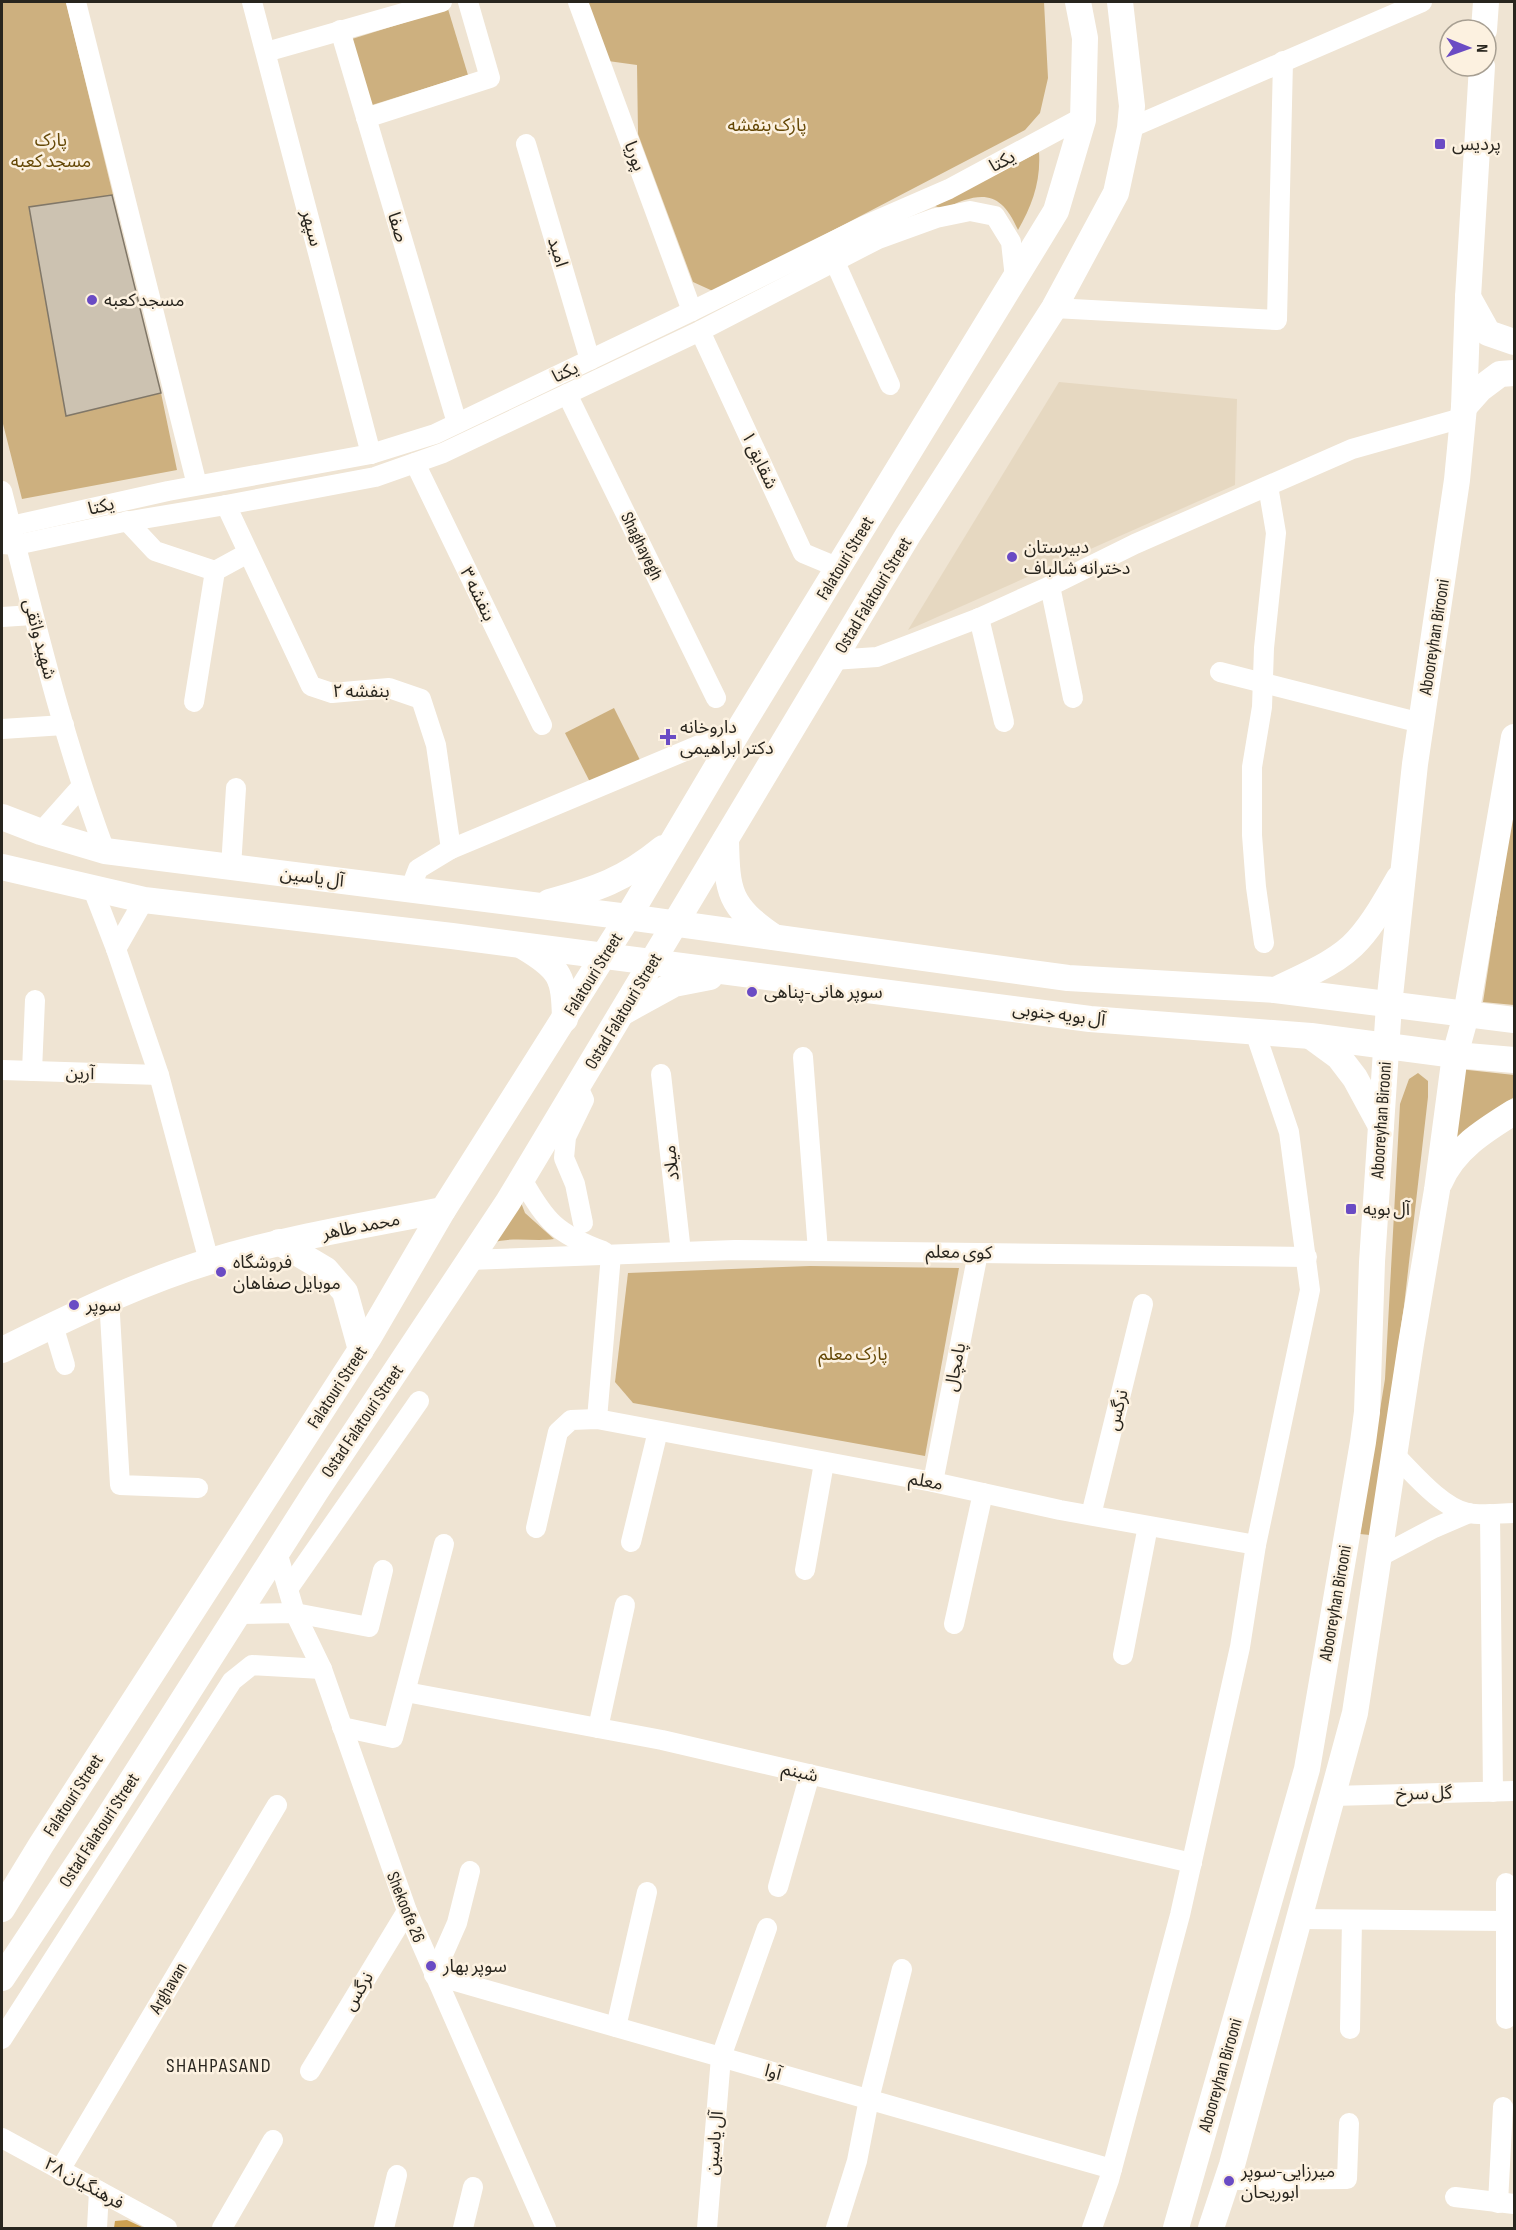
<svg xmlns="http://www.w3.org/2000/svg" width="1516" height="2230" font-family="'Sofia Sans Condensed','Noto Sans Arabic',sans-serif">
<rect width="100%" height="100%" fill="#efe4d3"/>
<!-- built -->
<path fill="#e6d8c1" d="M 1059,382 L 1237,399 L 1235,485 L 908,630 Z"/>
<!-- green -->
<g fill="#cdb07f">
<path d="M 2,2 L 66,2 L 113,195 L 29,208 L 67,415 L 161,393 L 177,470 L 22,499 L 2,420 Z"/>
<path d="M 588,2 L 1044,2 L 1048,78 L 1040,113 L 1025,130 L 715,292 L 693,282 L 638,134 L 637,65 L 608,61 Z"/>
<path d="M 448,9 L 468,75 L 372,105 L 352,39 Z"/>
<path d="M 1039,152 C 1041,181 1032,206 1018,230 C 1000,188 979,192 943,209 L 935,206 Z"/>
<path d="M 614,708 L 640,760 L 591,784 L 565,733 Z"/>
<path d="M 1514,801 L 1514,1005 L 1483,1002 Z"/>
<path d="M 1459,1069 L 1514,1075 L 1514,1097 L 1498,1108 L 1444,1156 Z"/>
<path d="M 1418,1073 L 1428,1081 L 1428,1097 L 1404,1306 L 1370,1535 L 1360,1534 L 1385,1379 L 1400,1104 L 1409,1079 Z"/>
<path d="M 520,1200 L 525,1213 L 554,1239 C 532,1242 515,1236 491,1243 Z"/>
<path d="M 810,1266 L 959,1268 L 925,1456 L 633,1403 L 615,1382 L 628,1273 Z"/>
</g>
<!-- forest -->
<path fill="#cca051" d="M 127,2220 L 144,2228 L 114,2228 L 115,2221 Z"/>
<!-- building -->
<path fill="#ccc2b1" stroke="#807768" stroke-width="1.5" d="M 112,195 L 161,393 L 66,416 L 29,207 Z"/>
<g fill="none" stroke-linecap="round" stroke-linejoin="round">
<!-- minor -->
<g stroke="#fff" stroke-width="20">
<path d="M 76,2 L 197,485"/>
<path d="M 252,2 L 371,454"/>
<path d="M 578,2 L 692,311"/>
<path d="M 340,30 L 457,423"/>
<path d="M 266,52 L 442,2"/>
<path d="M 366,118 L 490,78 L 468,2"/>
<path d="M 1130,128 L 1422,2"/>
<path d="M 526,144 L 590,360"/>
<path d="M 835,262 L 890,385"/>
<path d="M 1054,308 L 1277,320 L 1283,61"/>
<path d="M 700,331 L 803,553 L 839,568"/>
<path d="M 567,394 L 716,698"/>
<path d="M 415,463 L 542,725"/>
<path d="M 2,491 C 33,612 61,733 105,851"/>
<path d="M 226,505 L 311,686 L 332,693 L 389,688 L 421,699 L 436,745 L 451,849"/>
<path d="M 127,521 L 155,551 L 215,571 L 248,553"/>
<path d="M 11,526 L 168,491 L 371,454 L 435,434 L 692,311 L 864,226 L 949,189 L 1083,117"/>
<path d="M 2,544 L 16,545 L 119,523 L 226,505 L 375,477 L 443,453 L 700,331 L 878,239 L 936,218 L 970,211 L 995,216 L 1011,242 L 1015,278"/>
<path d="M 1050,586 L 1073,698"/>
<path d="M 2,617 L 33,615"/>
<path d="M 979,618 L 1004,722"/>
<path d="M 833,660 L 877,657 L 979,618 L 1050,586 L 1135,544 L 1352,449 L 1462,418"/>
<path d="M 1220,672 L 1421,723"/>
<path d="M 194,702 L 215,571"/>
<path d="M 2,729 L 64,725"/>
<path d="M 41,832 L 81,787"/>
<path d="M 231,867 L 236,788"/>
<path d="M 92,887 L 116,949 L 159,1075 L 209,1261"/>
<path d="M 410,890 L 418,869 L 451,849 L 740,728"/>
<path d="M 1264,943 L 1256,887 L 1252,835 L 1252,767 L 1262,707 L 1264,648 L 1276,533 L 1268,486"/>
<path d="M 116,949 L 144,900"/>
<path d="M 803,1057 L 818,1251"/>
<path d="M 2,1070 L 159,1075"/>
<path d="M 32,1071 L 35,1000"/>
<path d="M 661,1074 L 681,1252"/>
<path d="M 578,1087 L 584,1100 L 566,1137 L 564,1158 L 575,1184 L 583,1223"/>
<path d="M 522,1179 C 545,1221 557,1234 603,1251"/>
<path d="M 469,1260 L 735,1250 L 1307,1257"/>
<path d="M 109,1298 L 120,1485 L 198,1488"/>
<path d="M 53,1325 L 65,1365"/>
<path d="M 597,1419 L 611,1255"/>
<path d="M 1395,1455 C 1413,1473 1442,1508 1468,1513 C 1482,1516 1500,1513 1514,1513"/>
<path d="M 933,1482 L 978,1253"/>
<path d="M 1490,1514 L 1493,1792"/>
<path d="M 1091,1515 L 1143,1304"/>
<path d="M 536,1528 L 558,1432 L 571,1420 L 597,1419 L 933,1482 L 1060,1510 L 1256,1545"/>
<path d="M 631,1542 L 658,1431"/>
<path d="M 277,1552 L 295,1613 L 322,1669 L 407,1911 L 546,2228"/>
<path d="M 1379,1557 L 1434,1528 L 1469,1513"/>
<path d="M 805,1570 L 824,1463"/>
<path d="M 288,1589 L 419,1401"/>
<path d="M 238,1614 L 295,1613 L 369,1627 L 383,1570"/>
<path d="M 954,1624 L 983,1493"/>
<path d="M 1123,1655 L 1148,1526"/>
<path d="M 406,1692 L 662,1740 L 1192,1863"/>
<path d="M 342,1727 L 393,1738 L 444,1544"/>
<path d="M 598,1728 L 625,1605"/>
<path d="M 1333,1796 L 1514,1791"/>
<path d="M 470,1871 L 457,1923 L 434,1975 L 1112,2169"/>
<path d="M 1506,1883 L 1506,2019"/>
<path d="M 778,1887 L 810,1774"/>
<path d="M 1299,1919 L 1506,1921"/>
<path d="M 616,2027 L 647,1892"/>
<path d="M 1350,2029 L 1352,1920"/>
<path d="M 2,2039 L 232,1681 L 252,1665 L 322,1669"/>
<path d="M 310,2071 L 407,1911"/>
<path d="M 2,2138 L 167,2228"/>
<path d="M 60,2170 L 277,1805"/>
<path d="M 1227,2180 L 1347,2179 L 1349,2123"/>
<path d="M 1455,2197 L 1514,2204"/>
<path d="M 1498,2203 L 1503,2107"/>
<path d="M 97,2228 L 99,2191"/>
<path d="M 222,2228 L 273,2140"/>
<path d="M 384,2228 L 397,2175"/>
<path d="M 463,2228 L 473,2187"/>
<path d="M 707,2228 L 721,2057 L 767,1928"/>
<path d="M 836,2228 L 857,2161 L 869,2099 L 902,1969"/>
<path d="M 1092,2228 L 1109,2180 L 1180,1915 L 1240,1647 L 1256,1545 L 1310,1290 L 1289,1132 L 1255,1032"/>
</g>
<!-- major -->
<g stroke="#fff" stroke-width="26">
<path d="M 1484,30 L 1486,2"/>
<path d="M 1468,297 L 1488,333 L 1514,342"/>
<path d="M 1464,407 L 1480,389 L 1500,374 L 1514,373"/>
<path d="M 2,817 L 41,832 L 105,851 L 628,917 L 1068,978 L 1275,990 L 1514,1020"/>
<path d="M 726,839 C 727,893 729,906 774,937"/>
<path d="M 2,867 L 144,900 L 452,936 L 1090,1019 L 1311,1036 L 1455,1055 L 1514,1060"/>
<path d="M 549,902 C 597,889 624,880 663,848"/>
<path d="M 524,947 C 561,969 564,977 565,1019"/>
<path d="M 1275,990 C 1301,977 1338,963 1358,940 C 1374,922 1387,899 1399,878"/>
<path d="M 625,1011 L 674,984 L 710,977"/>
<path d="M 1313,1038 L 1339,1057 L 1355,1078 L 1381,1126"/>
<path d="M 1440,1182 C 1454,1149 1485,1130 1514,1112"/>
<path d="M 279,1242 L 326,1270 L 345,1292 L 361,1350"/>
<path d="M 2,1350 C 70,1317 138,1283 211,1261 C 287,1238 365,1225 443,1210"/>
<path d="M 2,1909 L 41,1845 L 369,1337 L 443,1210 L 628,917 L 740,728 L 1056,211 L 1083,120 L 1085,38 L 1078,2"/>
<path d="M 2,1978 L 104,1824 L 316,1491 L 508,1202 L 908,535 L 1054,308 L 1116,193 L 1130,128 L 1132,106 L 1120,2"/>
<path d="M 1176,2228 L 1307,1769 L 1363,1442 L 1367,1412 L 1372,1262 L 1389,1005 L 1415,764 L 1457,480 L 1464,407 L 1468,297 L 1482,66"/>
<path d="M 1211,2228 L 1232,2165 L 1355,1713 L 1411,1344 L 1437,1190 L 1455,1055 L 1466,1015 L 1514,737"/>
</g>
</g>
<!-- markers -->
<g fill="#6a4bc4" stroke="#fcf1e0" stroke-width="2">
<rect x="1434" y="138" width="12" height="12" rx="3"/>
<circle cx="92" cy="300" r="6"/>
<circle cx="1012" cy="557" r="6"/>
<path d="M665 728h6v6h6v6h-6v6h-6v-6h-6v-6h6z"/>
<circle cx="752" cy="992" r="6"/>
<rect x="1345" y="1203" width="12" height="12" rx="3"/>
<circle cx="221" cy="1272" r="6"/>
<circle cx="74" cy="1305" r="6"/>
<circle cx="431" cy="1966" r="6"/>
<circle cx="1229" cy="2181" r="6"/>
</g>
<g text-anchor="middle" stroke-width="5" stroke-linejoin="round" paint-order="stroke">
<!-- park labels -->
<g font-size="18" fill="#644705" stroke="#fcf1e0">
<text x="767" y="131">پارک بنفشه</text>
<text x="51" y="146">پارک<tspan x="51" dy="21">مسجد کعبه</tspan></text>
<text x="853" y="1360">پارک معلم</text>
</g>
<!-- poi labels -->
<g font-size="18" fill="#28251e" stroke="#fcf1e0" text-anchor="start">
<text x="1452" y="150">پردیس</text>
<text x="104" y="306">مسجد کعبه</text>
<text x="1024" y="553">دبیرستان<tspan x="1024" dy="21">دخترانه شالباف</tspan></text>
<text x="680" y="733">داروخانه<tspan x="680" dy="21">دکتر ابراهیمی</tspan></text>
<text x="764" y="998">سوپر هانی-پناهی</text>
<text x="1363" y="1215">آل بویه</text>
<text x="233" y="1268">فروشگاه<tspan x="233" dy="21">موبایل صفاهان</tspan></text>
<text x="86" y="1311">سوپر</text>
<text x="443" y="1972">سوپر بهار</text>
<text x="1241" y="2177">میرزایی-سوپر<tspan x="1241" dy="21">ابوریحان</tspan></text>
</g>
<!-- street labels -->
<g font-size="18" fill="#28251e" stroke="#fcf1e0">
<text transform="translate(635 156) rotate(70)" y="6">پوریا</text>
<text transform="translate(1002 161) rotate(-28)" y="6">یکتا</text>
<text transform="translate(398 227) rotate(73)" y="6">صفا</text>
<text transform="translate(312 228) rotate(75)" y="6">سپهر</text>
<text transform="translate(558 252) rotate(73)" y="6">امید</text>
<text transform="translate(565 372) rotate(-25)" y="6">یکتا</text>
<text transform="translate(760 460) rotate(65)" y="6">شقایق ۱</text>
<text transform="translate(101 506) rotate(-13)" y="6">یکتا</text>
<text transform="translate(642 546) rotate(64)" y="6">Shaghayegh</text>
<text transform="translate(845 558) rotate(-59)" y="6">Falatouri Street</text>
<text transform="translate(478 594) rotate(64)" y="6">بنفشه ۳</text>
<text transform="translate(873 595) rotate(-59)" y="6">Ostad Falatouri Street</text>
<text transform="translate(1434 637) rotate(-81)" y="6">Abooreyhan Birooni</text>
<text transform="translate(40 639) rotate(75)" y="6">شهید واثقی</text>
<text x="361" y="697">بنفشه ۲</text>
<text transform="translate(312 877) rotate(7)" y="6">آل یاسین</text>
<text transform="translate(593 974) rotate(-58)" y="6">Falatouri Street</text>
<text transform="translate(623 1011) rotate(-59)" y="6">Ostad Falatouri Street</text>
<text transform="translate(1059 1014) rotate(7)" y="6">آل بویه جنوبی</text>
<text transform="translate(80 1073) rotate(2)" y="6">آرین</text>
<text transform="translate(1381 1120) rotate(-86)" y="6">Abooreyhan Birooni</text>
<text transform="translate(671 1163) rotate(-97)" y="6">میلاد</text>
<text transform="translate(361 1226) rotate(-11)" y="6">محمد طاهر</text>
<text transform="translate(959 1252) rotate(1)" y="6">کوی معلم</text>
<text transform="translate(955 1367) rotate(-79)" y="6">پامچال</text>
<text transform="translate(337 1387) rotate(-57)" y="6">Falatouri Street</text>
<text transform="translate(1117 1410) rotate(-76)" y="6">نرگس</text>
<text transform="translate(362 1421) rotate(-56)" y="6">Ostad Falatouri Street</text>
<text transform="translate(926 1481) rotate(11)" y="6">معلم</text>
<text transform="translate(1335 1603) rotate(-80)" y="6">Abooreyhan Birooni</text>
<text transform="translate(800 1772) rotate(13)" y="6">شبنم</text>
<text transform="translate(1424 1793) rotate(-1)" y="6">گل سرخ</text>
<text transform="translate(73 1795) rotate(-57)" y="6">Falatouri Street</text>
<text transform="translate(99 1830) rotate(-57)" y="6">Ostad Falatouri Street</text>
<text transform="translate(406 1907) rotate(68)" y="6">Shekoofe 26</text>
<text transform="translate(168 1988) rotate(-59)" y="6">Arghavan</text>
<text transform="translate(358 1991) rotate(-59)" y="6">نرگس</text>
<text transform="translate(773 2072) rotate(16)" y="6">آوا</text>
<text transform="translate(1220 2075) rotate(-74)" y="6">Abooreyhan Birooni</text>
<text transform="translate(714 2143) rotate(-85)" y="6">آل یاسین</text>
<text transform="translate(84 2183) rotate(29)" y="6">فرهنگیان ۲۸</text>
</g>
<!-- neighbourhood labels -->
<g font-size="20" letter-spacing="1.5" fill="#28251e" stroke="#fcf1e0">
<text x="219" y="2072">SHAHPASAND</text>
</g>
</g>
<!-- border -->
<rect width="1516" height="2230" fill="none" stroke="#28251e" stroke-width="6"/>
<!-- north arrow -->
<g transform="translate(1468 48) rotate(91)"><circle r="28" fill="#fcf1e0" stroke="#a79f92" stroke-width="1.5"/>
<path d="M0-4.5L10 22L0 15L-10 22Z" fill="#6a4bc4"/>
<text y="-9" font-size="16" font-weight="bold" text-anchor="middle" fill="#28251e">N</text>
</g>
</svg>
